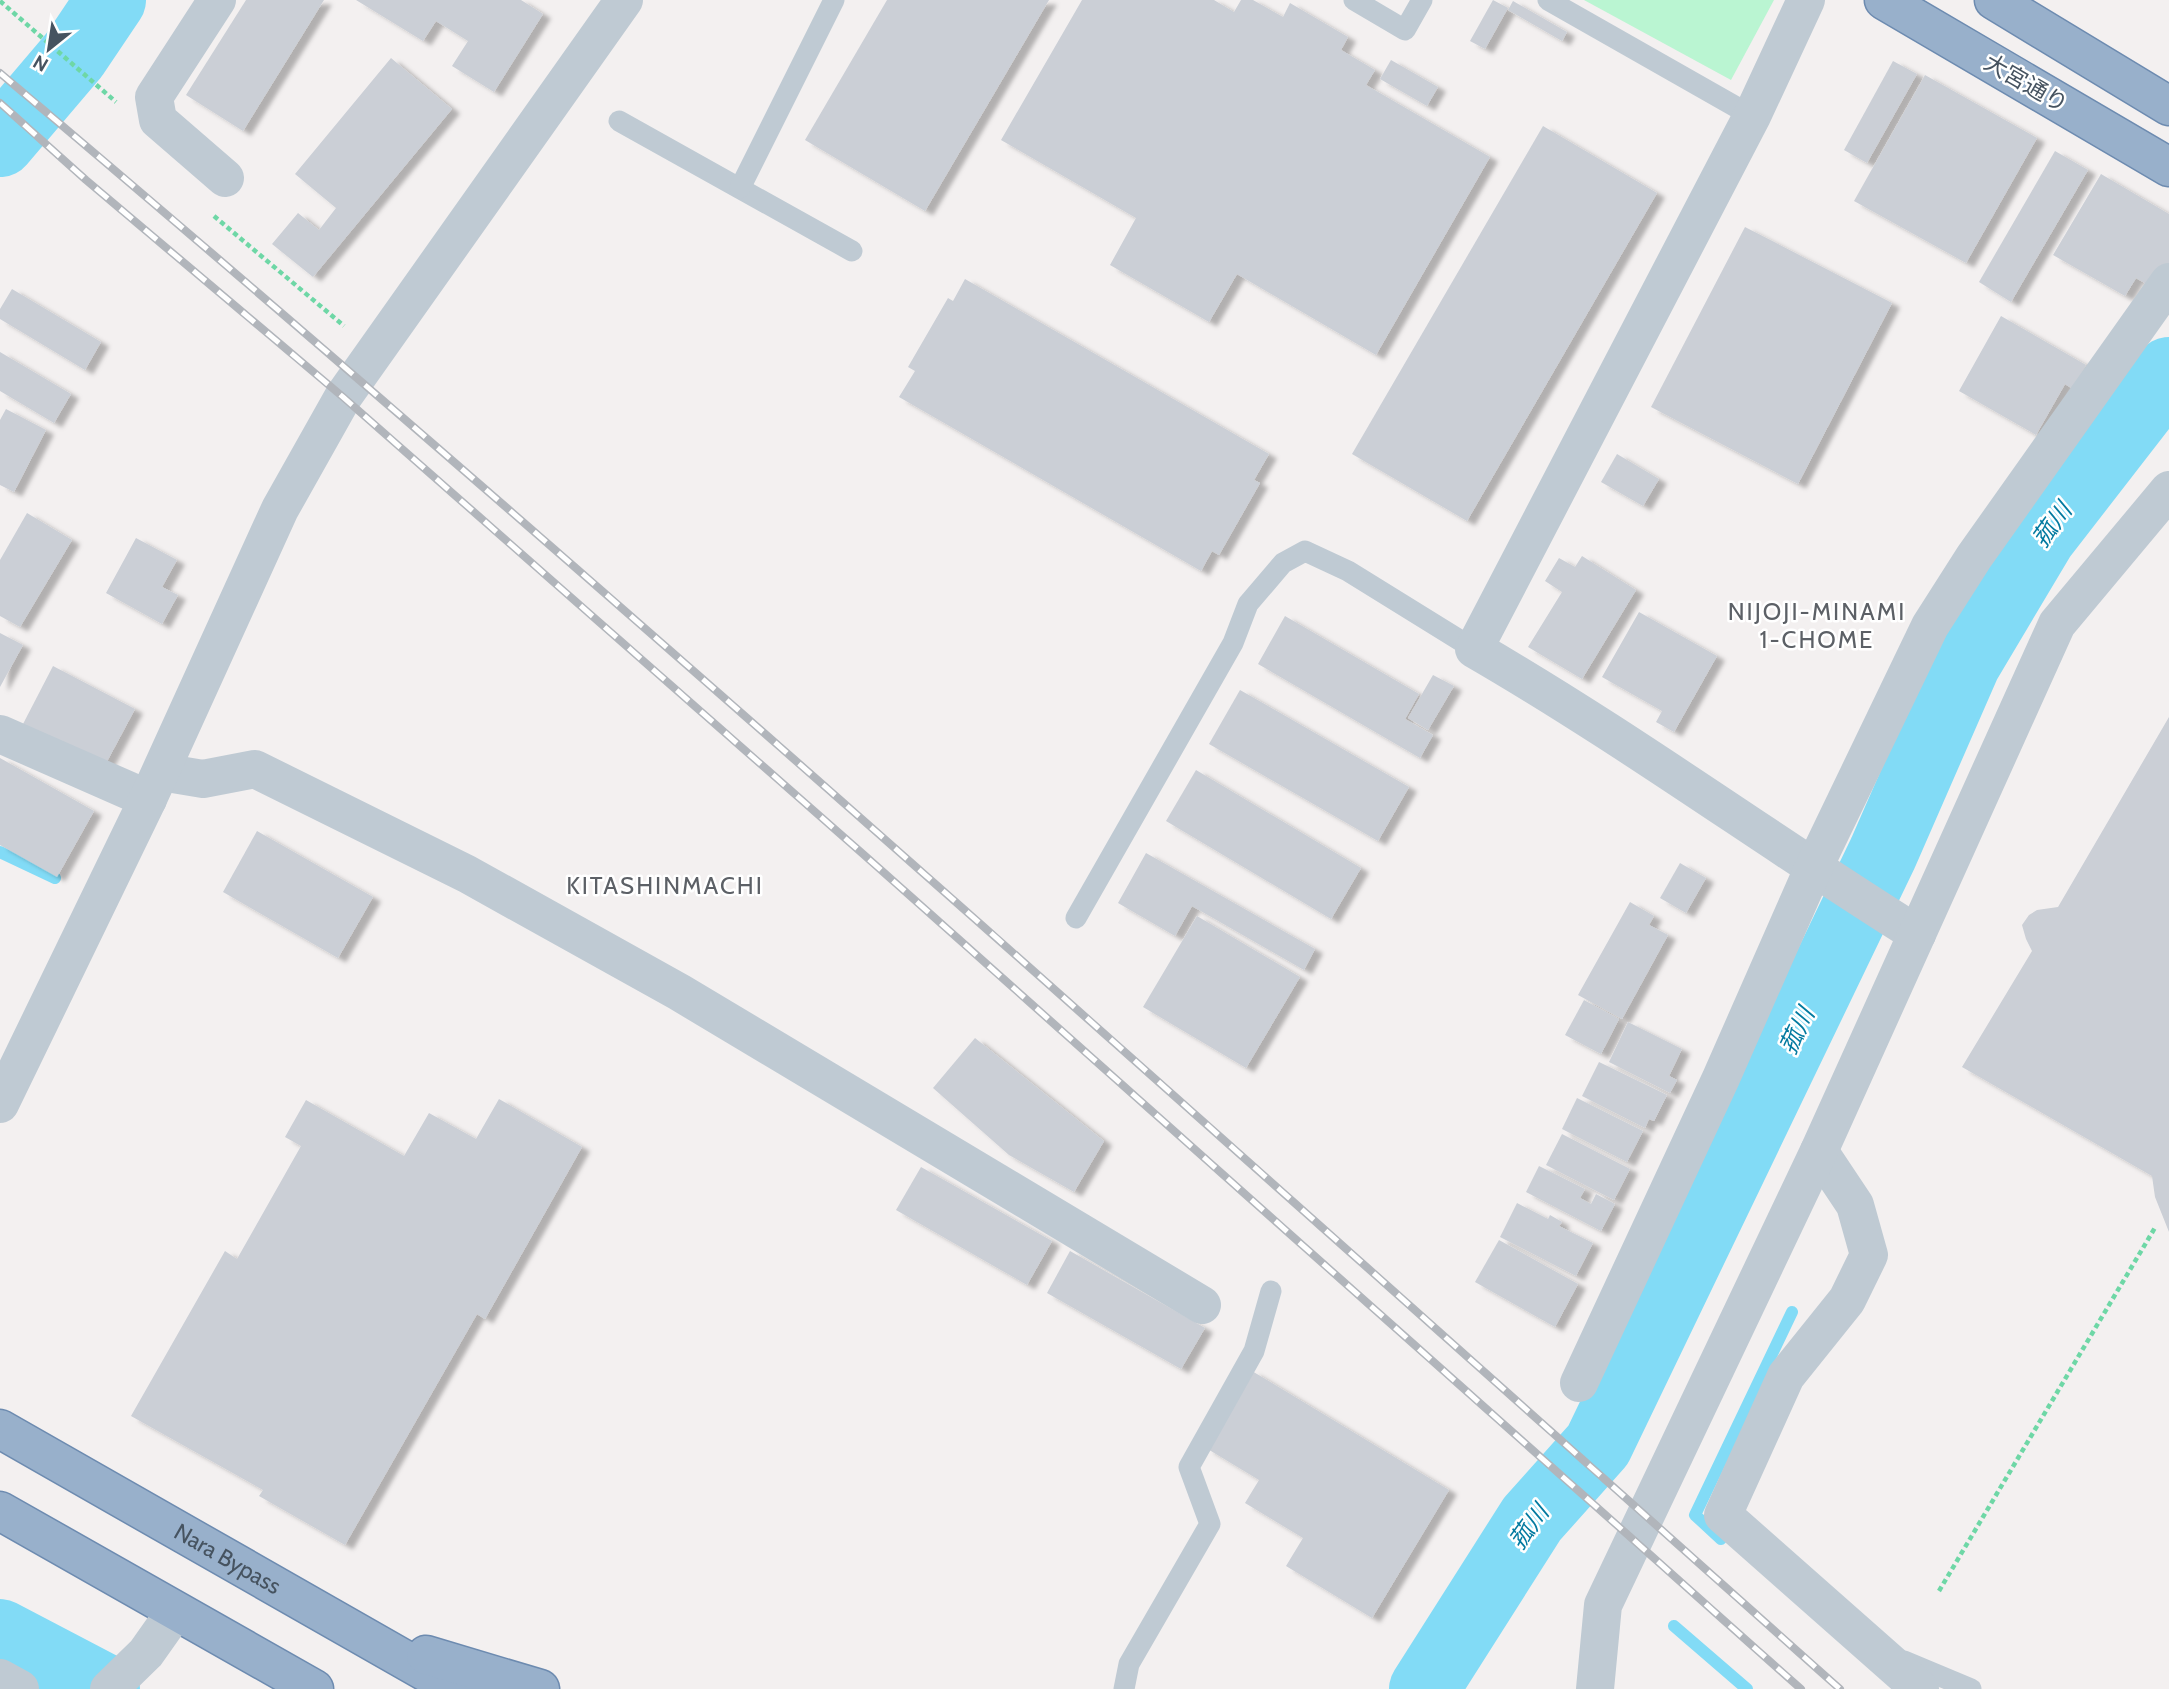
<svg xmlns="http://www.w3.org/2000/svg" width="2169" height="1689" font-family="Cabin,'Noto Sans JP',sans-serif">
<defs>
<filter id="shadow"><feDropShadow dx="8" dy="4.5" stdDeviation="2" flood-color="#0004"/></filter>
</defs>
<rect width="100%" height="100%" fill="#f3f0f0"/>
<!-- green -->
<path fill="#baf5d2" d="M 1584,0 L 1774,0 L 1731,80 Z"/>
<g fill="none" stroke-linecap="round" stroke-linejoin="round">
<!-- stream -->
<g stroke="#82dbf6" stroke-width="12">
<path d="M 0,852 L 55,878"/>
<path d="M 1721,1539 L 1695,1515 L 1792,1312"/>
<path d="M 1674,1626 L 1747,1689"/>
</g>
<!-- river -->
<g stroke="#82dbf6" stroke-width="70">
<path d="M 0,142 L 74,55 L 111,0"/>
<path d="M 0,1634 L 105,1689"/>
<path d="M 1424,1689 L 1532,1519 L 1598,1445 L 1883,853 L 1966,663 L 2041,537 L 2169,372"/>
</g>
</g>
<!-- building -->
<g fill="#cbcfd6" filter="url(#shadow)">
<path d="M 246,0 L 324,0 L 243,131 L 186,95 Z"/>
<path d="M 356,0 L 521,0 L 543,14 L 494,92 L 452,66 L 468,41 L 436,21 L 423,41 Z"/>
<path d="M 887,0 L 1049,0 L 925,211 L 805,140 Z"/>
<path d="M 1082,0 L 1214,0 L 1234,12 L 1241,0 L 1253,0 L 1283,17 L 1290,3 L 1348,37 L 1341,50 L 1375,70 L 1366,85 L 1490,157 L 1376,355 L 1237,274 L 1209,322 L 1110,265 L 1136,218 L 1001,140 Z"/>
<path d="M 1493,0 L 1508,8 L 1485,49 L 1470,41 Z"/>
<path d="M 1513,1 L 1567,32 L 1562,41 L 1508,10 Z"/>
<path d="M 391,58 L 452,109 L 313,277 L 272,244 L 298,213 L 319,230 L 336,208 L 295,174 Z"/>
<path d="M 1391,60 L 1438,87 L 1427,106 L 1380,79 Z"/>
<path d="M 1893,61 L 1917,74 L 1867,163 L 1844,150 Z"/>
<path d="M 1925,75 L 2037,138 L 1966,263 L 1854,201 Z"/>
<path d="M 1543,126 L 1657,193 L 1467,521 L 1352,454 Z"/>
<path d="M 2055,151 L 2088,170 L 2011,302 L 1979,282 Z"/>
<path d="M 2101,174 L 2169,214 L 2169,268 L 2157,290 L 2136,278 L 2125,296 L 2053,255 Z"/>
<path d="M 1745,227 L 1892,303 L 1798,484 L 1651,407 Z"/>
<path d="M 965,279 L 1269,454 L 1254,480 L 1260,483 L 1219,555 L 1212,551 L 1201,571 L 899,397 L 915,371 L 908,367 L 948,298 L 953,301 Z"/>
<path d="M 12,289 L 101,342 L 85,370 L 0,319 L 0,309 Z"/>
<path d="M 2001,316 L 2086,365 L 2073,389 L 2065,384 L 2036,435 L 1959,391 Z"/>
<path d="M 0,352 L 71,394 L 54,423 L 0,391 Z"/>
<path d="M 6,409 L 46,430 L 14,492 L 0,485 L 0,420 Z"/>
<path d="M 1617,454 L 1659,479 L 1643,506 L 1601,482 Z"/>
<path d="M 27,513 L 72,540 L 20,627 L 0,616 L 0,560 Z"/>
<path d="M 136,538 L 177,560 L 162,587 L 178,595 L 162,624 L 106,593 Z"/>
<path d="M 1582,556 L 1636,590 L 1582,679 L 1528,647 L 1562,592 L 1545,581 L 1559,558 L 1575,567 Z"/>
<path d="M 1639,612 L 1717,656 L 1674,732 L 1656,722 L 1662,711 L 1602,677 Z"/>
<path d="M 1285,616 L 1419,694 L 1405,719 L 1433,735 L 1420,758 L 1258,664 Z"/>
<path d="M 0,633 L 23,645 L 0,687 Z"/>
<path d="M 53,666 L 135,709 L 104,767 L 23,724 Z"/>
<path d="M 1433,675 L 1454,686 L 1428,730 L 1408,718 Z"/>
<path d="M 1240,690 L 1409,787 L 1378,841 L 1209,744 Z"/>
<path d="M 2169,717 L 2169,1232 L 2155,1197 L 2152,1176 L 1962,1067 L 2032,951 L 2026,939 L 2022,925 L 2029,915 L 2037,910 L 2058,907 Z"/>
<path d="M 0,758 L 94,811 L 57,877 L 0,845 Z"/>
<path d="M 1196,770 L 1361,868 L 1331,919 L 1166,821 Z"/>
<path d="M 257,831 L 373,897 L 338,958 L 223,892 Z"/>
<path d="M 1146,853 L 1315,949 L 1304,970 L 1192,906 L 1175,936 L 1118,903 Z"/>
<path d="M 1680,863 L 1706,878 L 1686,913 L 1660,898 Z"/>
<path d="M 1630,902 L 1654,916 L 1649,925 L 1668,935 L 1622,1019 L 1578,995 Z"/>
<path d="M 1197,916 L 1300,977 L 1246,1068 L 1143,1007 Z"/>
<path d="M 1584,1000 L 1619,1019 L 1601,1054 L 1565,1035 Z"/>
<path d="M 1628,1022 L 1682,1049 L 1669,1076 L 1677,1080 L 1670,1093 L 1609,1062 Z"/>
<path d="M 975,1038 L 1104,1141 L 1074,1192 L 1009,1155 L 933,1088 Z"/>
<path d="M 1599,1062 L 1667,1095 L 1654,1121 L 1649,1119 L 1645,1128 L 1582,1096 Z"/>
<path d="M 1577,1098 L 1643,1131 L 1627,1162 L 1562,1129 Z"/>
<path d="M 499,1099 L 582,1147 L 485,1319 L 477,1314 L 345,1545 L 259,1496 L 263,1490 L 131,1416 L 225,1251 L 237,1259 L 301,1146 L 285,1137 L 306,1100 L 404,1156 L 429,1113 L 476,1139 Z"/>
<path d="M 1562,1134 L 1630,1169 L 1614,1200 L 1546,1165 Z"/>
<path d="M 1539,1166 L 1585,1189 L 1580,1198 L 1591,1204 L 1596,1194 L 1615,1204 L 1601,1231 L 1526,1192 Z"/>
<path d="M 921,1167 L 1052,1241 L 1027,1285 L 896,1210 Z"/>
<path d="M 1517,1203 L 1548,1219 L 1550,1215 L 1562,1222 L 1559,1226 L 1593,1243 L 1576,1276 L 1500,1237 Z"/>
<path d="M 1499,1240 L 1578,1284 L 1555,1327 L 1475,1282 Z"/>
<path d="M 1070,1251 L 1205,1328 L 1181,1369 L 1047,1293 Z"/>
<path d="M 1252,1371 L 1449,1490 L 1372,1618 L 1286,1566 L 1303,1538 L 1245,1503 L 1259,1480 L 1206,1448 Z"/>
</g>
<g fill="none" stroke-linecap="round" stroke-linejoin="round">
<defs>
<g id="trunk">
<path d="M 1884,0 L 2169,167"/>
<path d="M 1994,0 L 2169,106"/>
<path id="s1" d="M 0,1429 L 456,1689"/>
<path d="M 0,1511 L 314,1689"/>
<path d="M 426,1655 L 540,1689"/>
</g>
</defs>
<!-- trunk casing -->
<use href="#trunk" stroke="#6d8bb0" stroke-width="41"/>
<!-- path -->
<g stroke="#6ed7a6" stroke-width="4.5" stroke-dasharray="5 3.5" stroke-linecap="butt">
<path d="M 0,1 L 116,102"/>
<path d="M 214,216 L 344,326"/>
<path d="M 1939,1591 L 2156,1226"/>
</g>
<!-- service -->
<g stroke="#bfcad3" stroke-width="21">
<path d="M 1354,0 L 1405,30 L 1422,0"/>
<path d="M 1548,0 L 1752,116"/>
<path d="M 619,121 L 852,251"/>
<path d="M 740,188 L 834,0"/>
<path d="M 1076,918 L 1233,643 L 1248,604 L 1283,563 L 1305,551 L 1348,571 L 1474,649"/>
<path d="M 1904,1661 L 1971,1689"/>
<path d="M 1124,1689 L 1129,1664 L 1210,1524 L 1189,1467 L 1254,1351 L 1271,1291"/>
</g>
<!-- minor -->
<g stroke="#bfcad3" stroke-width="38">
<path d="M 217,0 L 154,97 L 158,120 L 225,178"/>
<path d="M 1806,0 L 1752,116 L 1474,649 C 1626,737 1768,841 1917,934"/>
<path d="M 0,734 L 148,799"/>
<path d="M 161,772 L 203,779 L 255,769 L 467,874 L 679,992 L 1202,1305"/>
<path d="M 1819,1151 L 1855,1205 L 1869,1255 L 1847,1300 L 1786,1376 L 1723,1515 L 1920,1689"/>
<path d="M 1579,1383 L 1721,1078 L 1813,869 L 1930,626 L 1974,557 L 2169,282"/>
<path d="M 0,1678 L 20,1689"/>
<path d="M 109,1689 L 146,1653 L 175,1612"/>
<path d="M 1595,1689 L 1603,1605 L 1819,1151 L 2057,624 L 2169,490"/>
</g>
<!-- tertiary -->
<path stroke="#bfcad3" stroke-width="38" d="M 0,1104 L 148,799 L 280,509 L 343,397 L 624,0"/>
<!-- trunk -->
<use href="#trunk" stroke="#98b0cb" stroke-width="38"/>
<defs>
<g id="rail">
<path d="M 0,73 C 624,600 1230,1146 1840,1689"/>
<path d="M 0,103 L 86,180 L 343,397 L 863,854 L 1801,1689"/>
</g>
</defs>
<!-- rail casing -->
<use href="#rail" stroke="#b1b5bb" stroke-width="8"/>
<!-- rail -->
<use href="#rail" stroke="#fff" stroke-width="5" stroke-dasharray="16" stroke-linecap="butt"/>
</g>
<g text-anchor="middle" stroke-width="5" stroke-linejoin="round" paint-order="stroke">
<!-- street labels -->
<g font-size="23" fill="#465360" stroke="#fff">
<text transform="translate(2026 83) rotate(30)" y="8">大宮通り</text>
<text dy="8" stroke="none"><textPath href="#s1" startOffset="262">Nara Bypass</textPath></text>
</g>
<!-- water labels -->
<g font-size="24" font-style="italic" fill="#037aa0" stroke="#fff">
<text transform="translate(2052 525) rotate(-54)" y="8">菰川</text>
<text transform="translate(1797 1031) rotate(-64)" y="8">菰川</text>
<text transform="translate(1529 1527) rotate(-54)" y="8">菰川</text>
</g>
<!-- neighbourhood labels -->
<g font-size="24" letter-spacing="2" fill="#5c6066" stroke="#fff">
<text x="1817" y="620">NIJOJI-MINAMI<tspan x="1817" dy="28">1-CHOME</tspan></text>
<text x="665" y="894">KITASHINMACHI</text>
</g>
</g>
<!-- north arrow -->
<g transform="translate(49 49) rotate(210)" stroke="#ffffff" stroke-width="5" paint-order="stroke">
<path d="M0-5L12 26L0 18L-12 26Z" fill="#465360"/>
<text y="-10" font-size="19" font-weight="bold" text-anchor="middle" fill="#465360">N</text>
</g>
</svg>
